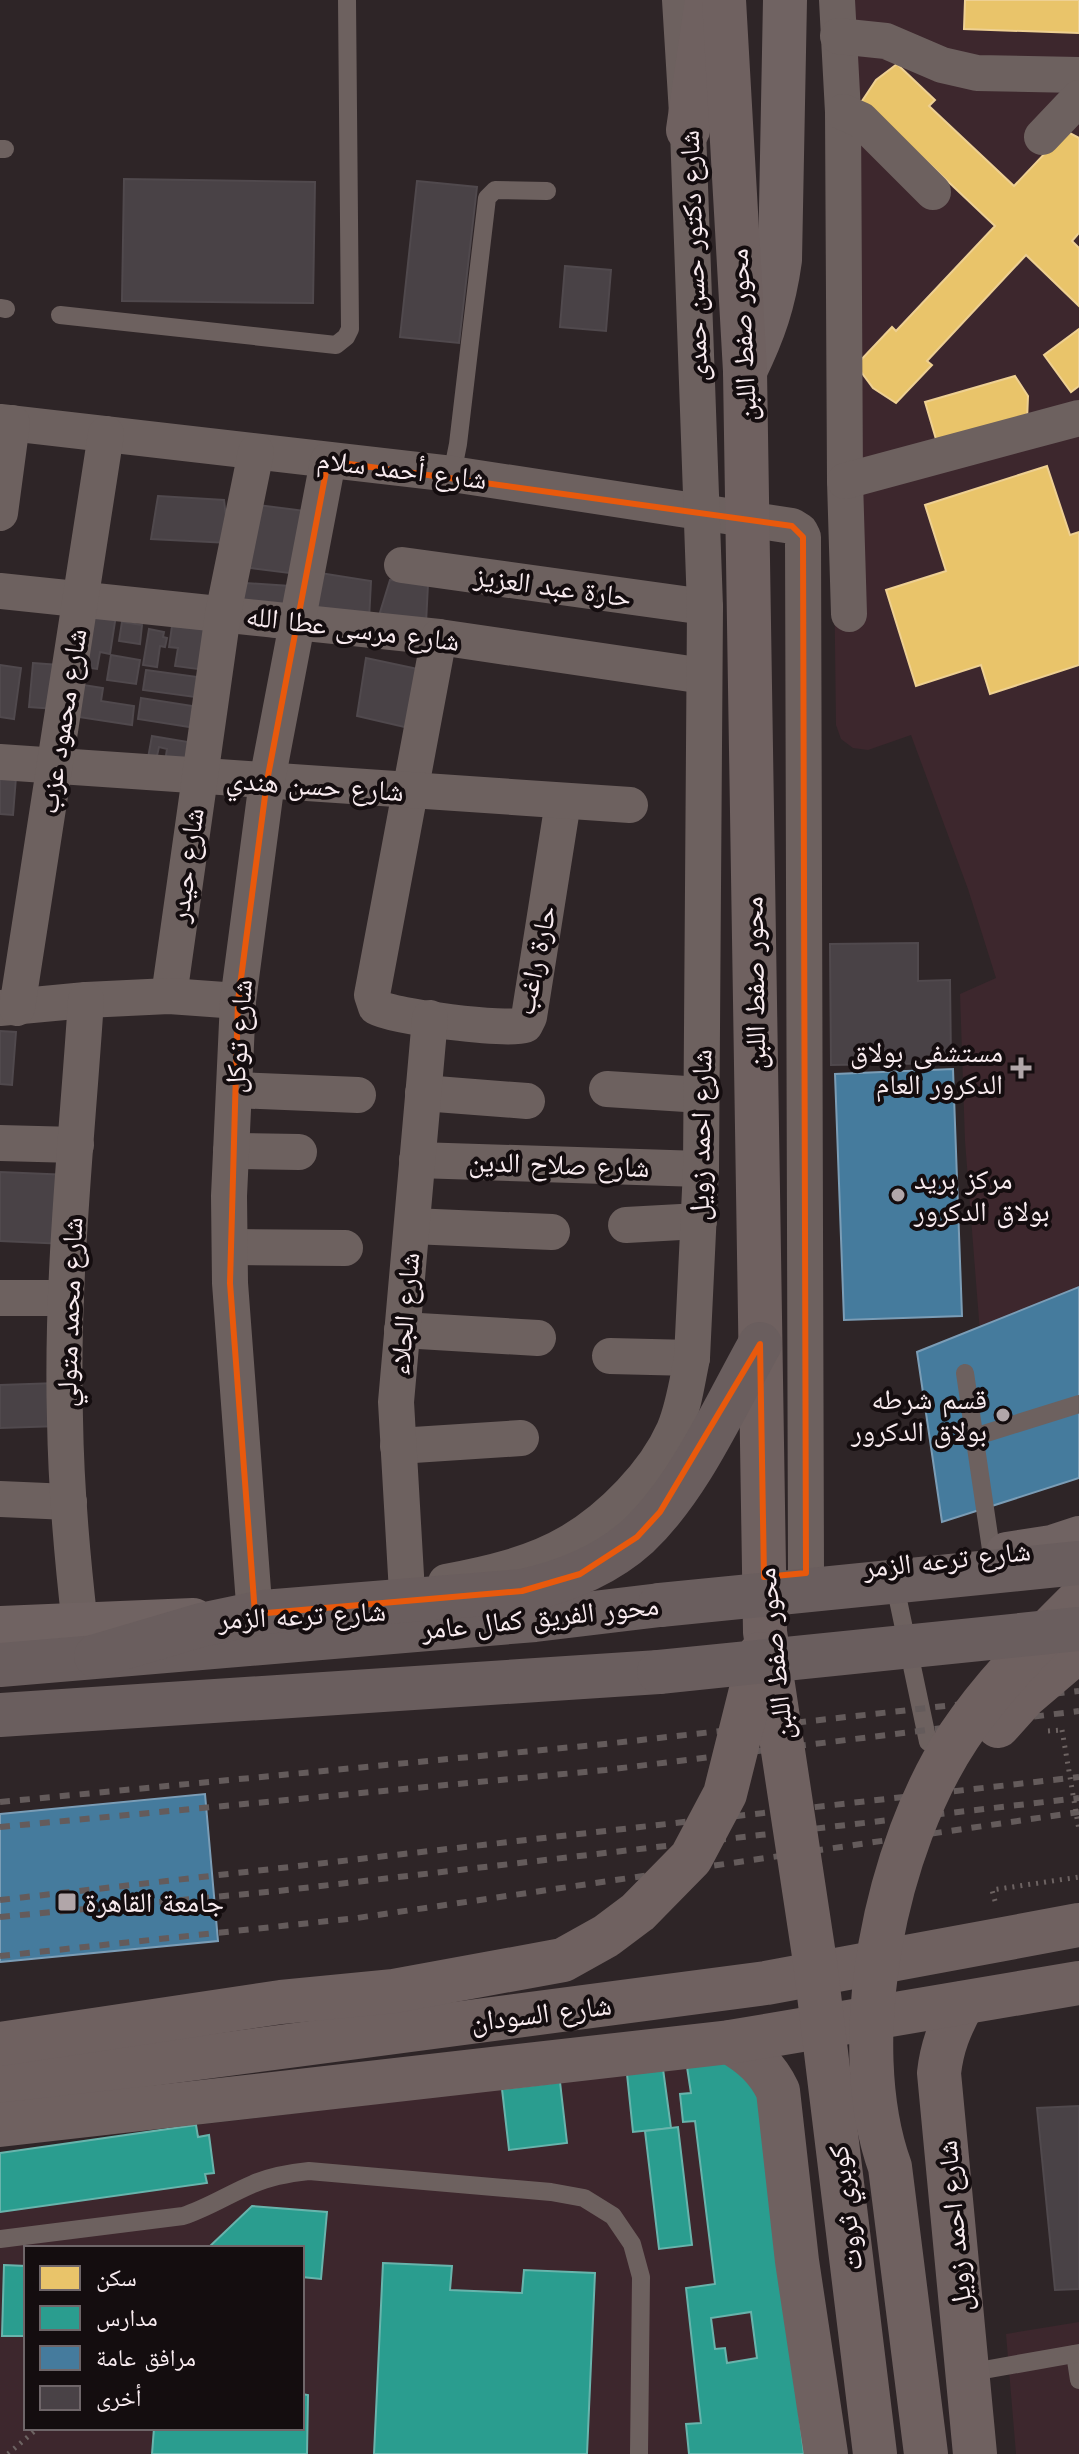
<svg xmlns="http://www.w3.org/2000/svg" width="1079" height="2454" font-family="'Work Sans','Noto Naskh Arabic',sans-serif">
<rect width="100%" height="100%" fill="#2e2527"/>
<!-- built -->
<g fill="#3d272d" fill-rule="evenodd">
<path d="M 827,0 L 1079,0 L 1079,1291 L 980,1333 L 965,1141 L 960,994 L 996,978 L 968,889 L 911,735 L 868,750 L 853,748 L 841,739 L 836,725 Z"/>
<path d="M 687,2067 L 804,2454 L 0,2454 L 0,2153 L 196,2125 ZM 26,2248 L 302,2248 L 302,2428 L 26,2428 Z"/>
<path d="M 1079,2322 L 1079,2454 L 1016,2454 L 1006,2334 Z"/>
</g>
<!-- homes -->
<g fill="#e9c46a" stroke="#eed092" stroke-width="2">
<path d="M 965,0 L 1079,0 L 1079,33 L 964,29 Z"/>
<path d="M 897,64 L 935,100 L 929,106 L 1014,186 L 1066,131 L 1079,138 L 1079,233 L 1072,241 L 1079,248 L 1079,306 L 1026,255 L 927,361 L 932,365 L 896,403 L 873,388 L 856,365 L 892,327 L 896,331 L 995,226 L 900,136 L 860,104 L 876,80 Z"/>
<path d="M 1079,329 L 1079,386 L 1071,392 L 1044,355 Z"/>
<path d="M 1015,376 L 1028,396 L 1027,421 L 938,446 L 925,402 Z"/>
<path d="M 1047,466 L 1070,535 L 1079,532 L 1079,665 L 990,694 L 981,665 L 916,686 L 886,590 L 946,571 L 925,505 Z"/>
</g>
<!-- schools -->
<g fill="#2a9d8f" stroke="#68b4ac" stroke-width="2" fill-rule="evenodd">
<path d="M 735,2060 L 760,2081 L 804,2454 L 689,2454 L 686,2424 L 701,2423 L 686,2288 L 715,2284 L 695,2121 L 683,2122 L 680,2094 L 691,2093 L 687,2067 ZM 751,2312 L 757,2358 L 727,2363 L 725,2348 L 715,2349 L 711,2318 Z"/>
<path d="M 663,2069 L 671,2128 L 633,2132 L 627,2074 Z"/>
<path d="M 560,2082 L 567,2143 L 509,2150 L 502,2089 Z"/>
<path d="M 196,2125 L 198,2137 L 209,2135 L 214,2173 L 205,2174 L 207,2183 L 0,2212 L 0,2153 Z"/>
<path d="M 678,2127 L 692,2245 L 659,2249 L 645,2131 Z"/>
<path d="M 252,2206 L 327,2212 L 321,2279 L 302,2277 L 302,2248 L 208,2248 Z"/>
<path d="M 383,2263 L 452,2266 L 450,2290 L 522,2293 L 524,2270 L 595,2273 L 587,2454 L 374,2454 Z"/>
<path d="M 4,2265 L 26,2266 L 26,2336 L 2,2336 Z"/>
<path d="M 302,2394 L 308,2395 L 307,2454 L 152,2454 L 154,2428 L 302,2428 Z"/>
</g>
<!-- public -->
<g fill="#457b9d" stroke="#7b9db6" stroke-width="2">
<path d="M 953,1069 L 962,1316 L 844,1320 L 835,1074 Z"/>
<path d="M 1079,1287 L 1079,1478 L 942,1522 L 917,1352 Z"/>
<path d="M 205,1794 L 218,1941 L 0,1962 L 0,1814 Z"/>
</g>
<!-- building -->
<g fill="#494246" stroke="#50494d" stroke-width="2">
<path d="M 124,179 L 315,182 L 313,303 L 122,301 Z"/>
<path d="M 417,181 L 477,187 L 459,343 L 400,337 Z"/>
<path d="M 565,266 L 611,270 L 606,331 L 560,327 Z"/>
<path d="M 158,496 L 224,500 L 229,543 L 151,539 Z"/>
<path d="M 251,504 L 305,511 L 297,574 L 243,567 Z"/>
<path d="M 320,573 L 371,581 L 369,620 L 312,614 Z"/>
<path d="M 390,580 L 428,584 L 426,624 L 378,619 Z"/>
<path d="M 245,583 L 290,586 L 285,639 L 238,630 Z"/>
<path d="M 84,610 L 116,615 L 110,654 L 100,652 L 97,669 L 75,666 Z"/>
<path d="M 122,622 L 142,625 L 140,644 L 119,641 Z"/>
<path d="M 172,626 L 210,630 L 205,670 L 175,666 L 178,648 L 169,647 Z"/>
<path d="M 149,629 L 164,632 L 163,637 L 167,638 L 165,647 L 160,646 L 157,667 L 143,665 Z"/>
<path d="M 111,655 L 140,660 L 136,684 L 107,680 Z"/>
<path d="M 366,658 L 418,669 L 409,728 L 357,716 Z"/>
<path d="M 33,663 L 59,665 L 56,709 L 29,707 Z"/>
<path d="M 0,665 L 21,668 L 14,719 L 0,717 Z"/>
<path d="M 146,670 L 205,678 L 202,698 L 143,690 Z"/>
<path d="M 77,684 L 103,688 L 101,701 L 134,706 L 132,725 L 72,716 Z"/>
<path d="M 141,698 L 199,707 L 196,728 L 138,719 Z"/>
<path d="M 152,736 L 194,743 L 189,773 L 165,762 L 167,749 L 159,747 L 156,760 L 148,758 Z"/>
<path d="M 0,775 L 16,777 L 13,815 L 0,814 Z"/>
<path d="M 918,943 L 918,981 L 950,980 L 951,1063 L 831,1065 L 830,944 Z"/>
<path d="M 0,1031 L 16,1032 L 12,1085 L 0,1084 Z"/>
<path d="M 0,1172 L 69,1175 L 66,1244 L 0,1241 Z"/>
<path d="M 57,1383 L 59,1426 L 0,1428 L 0,1385 Z"/>
<path d="M 1079,2106 L 1079,2289 L 1055,2290 L 1037,2108 Z"/>
</g>
<g fill="none" stroke-linecap="round" stroke-linejoin="round">
<!-- path -->
<g stroke="#6d6362" stroke-width="5" stroke-dasharray="2 6" stroke-linecap="butt">
<path d="M 1048,1731 L 1062,1730"/>
<path d="M 995,1901 L 992,1890 L 1079,1877"/>
<path d="M 8,2454 L 38,2428"/>
</g>
<!-- lane -->
<g stroke="#6d615f" stroke-width="18">
<path d="M 0,149 L 5,149"/>
<path d="M 0,308 L 6,309"/>
<path d="M 60,315 L 336,345 L 346,337 L 350,329 L 347,0"/>
<path d="M 452,474 L 458,444 L 487,198 L 495,190 L 547,191"/>
<path d="M 965,1373 L 992,1556"/>
<path d="M 974,1437 L 1079,1404"/>
<path d="M 894,1581 L 928,1742"/>
<path d="M 0,2239 L 183,2216 C 208,2208 229,2194 253,2184 C 271,2176 290,2173 309,2171 L 551,2192 L 584,2198 L 613,2216 L 632,2244 L 641,2277 L 639,2454"/>
<path d="M 1075,2354 L 1079,2380"/>
<path d="M 967,2373 L 1079,2353"/>
</g>
<!-- street -->
<g stroke="#6d615f" stroke-width="36">
<path d="M 837,0 L 843,112 L 845,481 L 849,614"/>
<path d="M 838,36 L 886,41 L 942,65 L 977,73 L 1079,75"/>
<path d="M 843,112 L 861,120 L 933,192"/>
<path d="M 1042,137 L 1079,98"/>
<path d="M 0,422 L 452,474 L 792,526 L 800,531 L 803,537 L 806,1573"/>
<path d="M 845,481 L 1079,418"/>
<path d="M 0,513 L 12,423"/>
<path d="M 402,565 L 705,607"/>
<path d="M 0,591 L 439,637 L 704,676"/>
<path d="M 439,637 L 372,995 L 376,1007 C 394,1017 507,1031 525,1025 L 529,1017 L 563,802"/>
<path d="M 0,762 L 630,805"/>
<path d="M 169,996 L 223,614 L 256,452"/>
<path d="M 0,1008 L 86,1000 L 169,996 L 238,1001"/>
<path d="M 17,1008 L 106,434"/>
<path d="M 607,1089 L 702,1095"/>
<path d="M 234,1090 L 358,1095"/>
<path d="M 423,1093 L 527,1101"/>
<path d="M 0,1143 L 76,1145"/>
<path d="M 231,1151 L 299,1152"/>
<path d="M 417,1160 L 701,1169"/>
<path d="M 626,1225 L 699,1221"/>
<path d="M 412,1226 L 552,1232"/>
<path d="M 230,1247 L 345,1248"/>
<path d="M 0,1298 L 66,1298"/>
<path d="M 402,1330 L 538,1338"/>
<path d="M 610,1356 L 692,1358"/>
<path d="M 398,1446 L 521,1438"/>
<path d="M 0,1499 L 69,1502"/>
<path d="M 446,1582 C 488,1574 533,1564 570,1542 C 611,1518 655,1473 674,1430 C 684,1406 687,1382 692,1358 L 701,1169 L 705,607 L 688,130 L 680,0"/>
<path d="M 408,1610 L 396,1402 L 430,1018"/>
<path d="M 255,1617 L 230,1283 L 229,1196 L 238,1001 L 267,781 L 328,461"/>
<path d="M 80,1625 C 72,1556 66,1487 65,1419 C 61,1279 77,1139 86,1000"/>
</g>
<!-- secondary -->
<g stroke="#706362" stroke-width="44">
<path d="M 745,371 C 764,332 774,303 780,260 L 785,0"/>
<path d="M 1007,1554 L 1052,1547 L 1079,1538"/>
<path d="M 0,1628 L 193,1620"/>
</g>
<!-- primary -->
<g stroke="#6f6160" stroke-width="44">
<path d="M 688,130 L 707,0"/>
<path d="M 963,2003 C 950,2027 942,2046 939,2073 L 975,2454"/>
<path d="M 730,2042 C 752,2055 767,2068 778,2091 L 797,2261 L 826,2454"/>
<path d="M 0,2084 L 766,1983 L 1079,1925"/>
<path d="M 0,2125 L 730,2042 L 1079,1983"/>
</g>
<!-- highway -->
<g stroke="#6a5e5e" stroke-width="44">
<path d="M 0,1665 L 535,1620 L 660,1605"/>
<path d="M 0,1715 L 659,1672"/>
</g>
<!-- rail -->
<g stroke="#645b5b" stroke-width="6" stroke-dasharray="10 10" stroke-linecap="butt">
<path d="M 0,1802 L 605,1744 L 1079,1691"/>
<path d="M 0,1827 L 606,1770 L 1079,1711"/>
<path d="M 0,1900 L 1079,1777"/>
<path d="M 0,1917 L 278,1891 L 1079,1798"/>
<path d="M 0,1956 L 357,1918 L 1079,1812"/>
</g>
<!-- path-bridge -->
<path stroke="#6d6362" stroke-width="5" stroke-dasharray="2 6" stroke-linecap="butt" d="M 1062,1730 L 1079,1830"/>
<!-- primary-bridge -->
<g stroke="#6f6160" stroke-width="44">
<path d="M 724,0 L 745,371 L 765,1632 L 815,1962 L 875,2454"/>
<path d="M 998,1726 L 1025,1696 L 1079,1650"/>
<path d="M 0,2044 L 281,2002 L 394,1991 L 563,1960 L 606,1936 L 638,1912 L 691,1858 L 725,1794 L 760,1654"/>
<path d="M 926,2454 L 890,2167 C 845,2041 886,1846 959,1736 C 993,1685 1036,1643 1079,1600"/>
</g>
<!-- highway-bridge -->
<g stroke="#6a5e5e" stroke-width="44">
<path d="M 660,1605 L 1079,1563"/>
<path d="M 96,1656 L 201,1625 L 263,1612 L 522,1591 C 564,1582 605,1566 638,1536 C 690,1487 725,1406 760,1344"/>
<path d="M 659,1672 L 1079,1629"/>
</g>
</g>
<!-- marked area -->
<path fill="none" stroke="#e8590c" stroke-width="6" stroke-linejoin="round" d="M 328,461 L 792,526 L 803,537 L 806,1573 L 764,1577 L 760,1344 L 660,1512 L 637,1537 L 580,1574 L 522,1591 L 255,1614 L 230,1283 L 238,1001 L 267,781 Z"/>
<!-- markers -->
<g fill="#b1a6a9" stroke="#140d0f" stroke-width="3">
<path d="M1017 1056h8v8h8v8h-8v8h-8v-8h-8v-8h8z"/>
<circle cx="898" cy="1195" r="8"/>
<circle cx="1003" cy="1415" r="8"/>
<rect x="57" y="1892" width="20" height="20" rx="4"/>
</g>
<g text-anchor="middle" stroke-width="8" stroke-linejoin="round" paint-order="stroke">
<!-- street labels -->
<g font-size="28" fill="#f8ebef" stroke="#140d0f">
<text transform="translate(693 256) rotate(-92)" y="10">شارع دكتور حسن حمدى</text>
<text transform="translate(742 335) rotate(-93)" y="10">محور صفط اللبن</text>
<text transform="translate(402 469) rotate(7)" y="10">شارع أحمد سلام</text>
<text transform="translate(553 586) rotate(8)" y="10">حارة عبد العزيز</text>
<text transform="translate(353 628) rotate(7)" y="10">شارع مرسى عطا الله</text>
<text transform="translate(62 721) rotate(-81)" y="10">شارع محمود عزب</text>
<text transform="translate(315 785) rotate(4)" y="10">شارع حسن هندي</text>
<text transform="translate(186 865) rotate(-82)" y="10">شارع حيدر</text>
<text transform="translate(535 960) rotate(-78)" y="10">حارة راغب</text>
<text transform="translate(754 983) rotate(-91)" y="10">محور صفط اللبن</text>
<text transform="translate(238 1036) rotate(-86)" y="10">شارع توكل</text>
<text transform="translate(700 1135) rotate(-89)" y="10">شارع احمد زويل</text>
<text transform="translate(559 1164) rotate(2)" y="10">شارع صلاح الدين</text>
<text transform="translate(69 1312) rotate(-88)" y="10">شارع محمد متولي</text>
<text transform="translate(404 1314) rotate(-85)" y="10">شارع الجلاء</text>
<text transform="translate(947 1559) rotate(-6)" y="10">شارع ترعه الزمر</text>
<text transform="translate(302 1615) rotate(-3)" y="10">شارع ترعه الزمر</text>
<text transform="translate(540 1617) rotate(-6)" y="10">محور الفريق كمال عامر</text>
<text transform="translate(774 1654) rotate(-96)" y="10">محور صفط اللبن</text>
<text transform="translate(541 2013) rotate(-7)" y="10">شارع السودان</text>
<text transform="translate(845 2208) rotate(-97)" y="10">كوبري ثروت</text>
<text transform="translate(954 2226) rotate(-95)" y="10">شارع احمد زويل</text>
</g>
<!-- poi labels -->
<g font-size="28" fill="#f8ebef" stroke="#140d0f" text-anchor="end">
<text x="1003" y="1062">مستشفى بولاق<tspan x="1003" dy="32">الدكرور العام</tspan></text>
<text x="914" y="1189" text-anchor="start">مركز بريد<tspan x="914" dy="32">بولاق الدكرور</tspan></text>
<text x="987" y="1409">قسم شرطه<tspan x="987" dy="32">بولاق الدكرور</tspan></text>
<text x="85" y="1912" text-anchor="start">جامعة القاهرة</text>
</g>
</g>
<!-- legend -->
<rect x="24" y="2246" width="280" height="184" fill="#140d0f" stroke="#6f6669" stroke-width="2"/>
<rect x="40" y="2266" width="40" height="24" fill="#e9c46a" stroke="#6f6669" stroke-width="2"/>
<text x="96" y="2286" font-size="24" fill="#f8ebef">سكن</text>
<rect x="40" y="2306" width="40" height="24" fill="#2a9d8f" stroke="#6f6669" stroke-width="2"/>
<text x="96" y="2326" font-size="24" fill="#f8ebef">مدارس</text>
<rect x="40" y="2346" width="40" height="24" fill="#457b9d" stroke="#6f6669" stroke-width="2"/>
<text x="96" y="2366" font-size="24" fill="#f8ebef">مرافق عامة</text>
<rect x="40" y="2386" width="40" height="24" fill="#494246" stroke="#6f6669" stroke-width="2"/>
<text x="96" y="2406" font-size="24" fill="#f8ebef">أخرى</text>
</svg>
